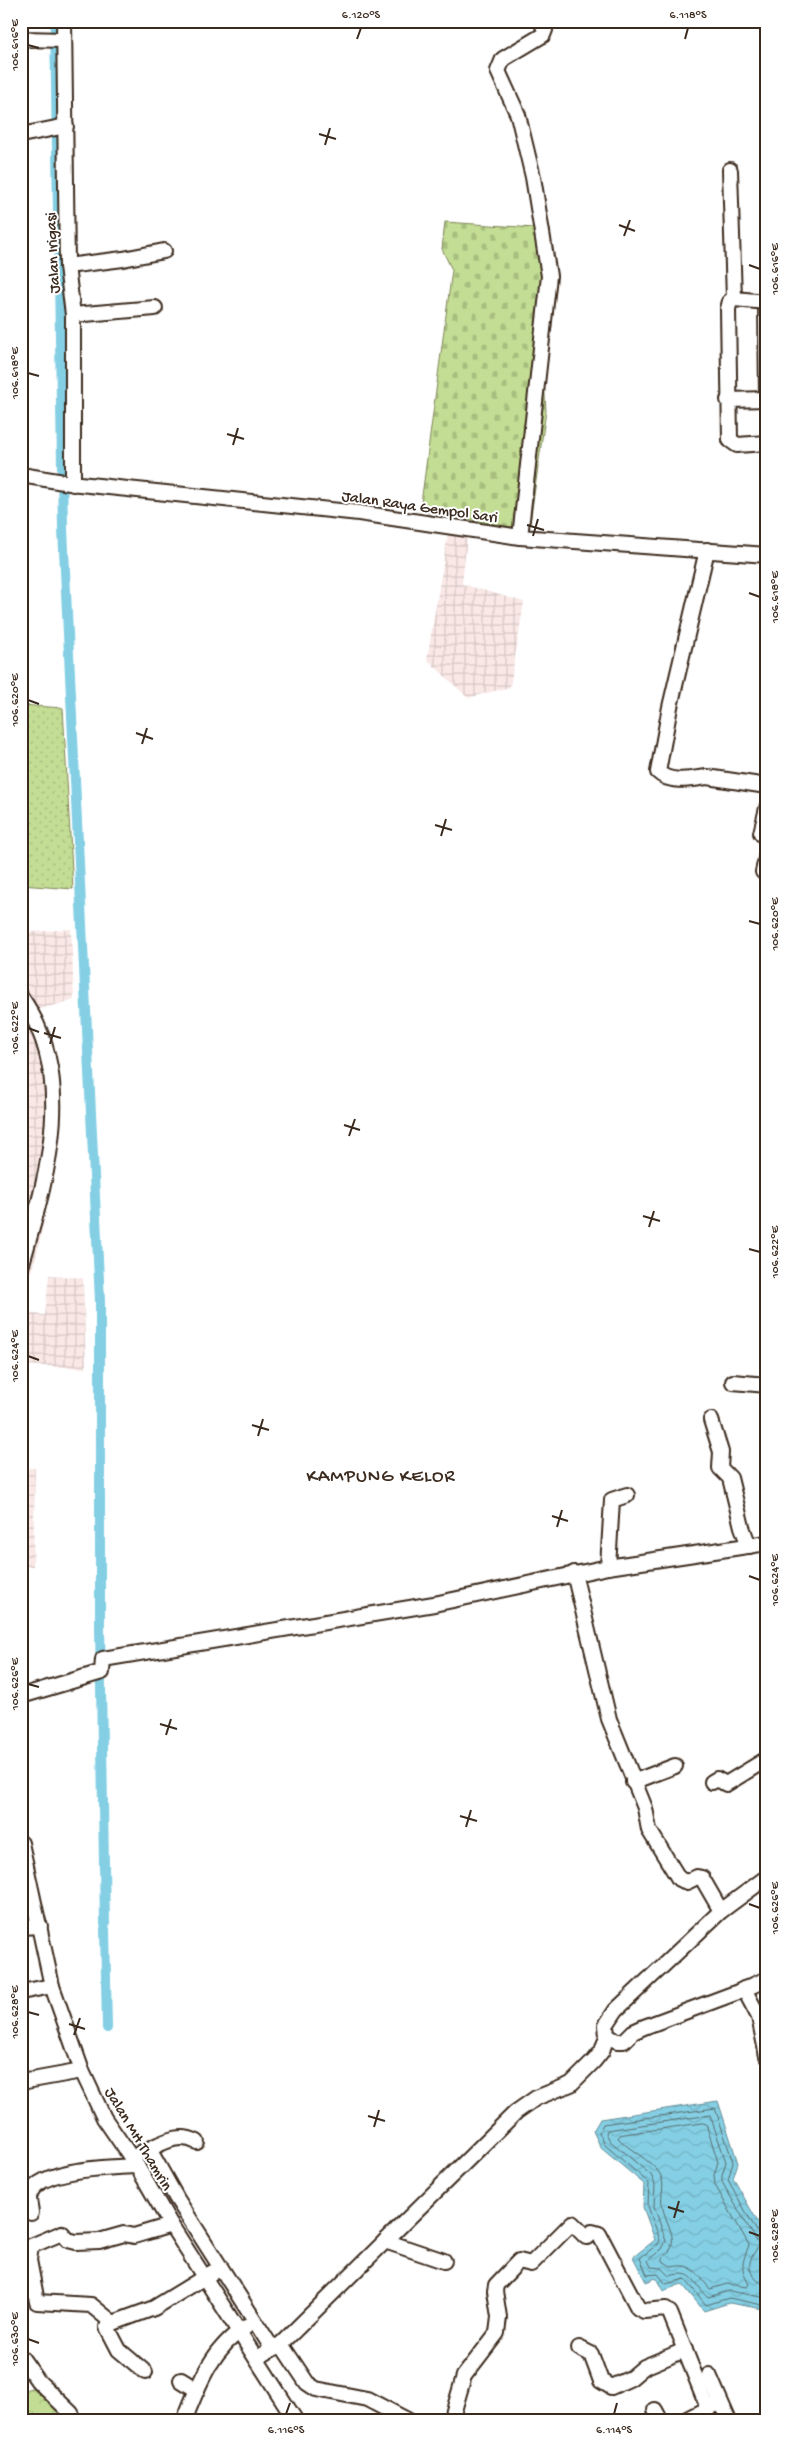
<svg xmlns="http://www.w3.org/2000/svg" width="788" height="2442" font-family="'Gochi Hand',sans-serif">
<defs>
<pattern id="industrial-grid" width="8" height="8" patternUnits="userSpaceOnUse" patternTransform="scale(1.25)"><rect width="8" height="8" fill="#f9e8e6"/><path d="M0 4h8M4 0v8" fill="none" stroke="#d6c7c5"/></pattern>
<pattern id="grass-dots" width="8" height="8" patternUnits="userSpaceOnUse" patternTransform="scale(1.25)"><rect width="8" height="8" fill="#c3dd94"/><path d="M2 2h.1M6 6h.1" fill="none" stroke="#a8be7f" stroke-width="1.8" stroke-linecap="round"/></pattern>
<pattern id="forest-crowns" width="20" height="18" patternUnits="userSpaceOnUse" patternTransform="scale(1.25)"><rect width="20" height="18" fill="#c3dd94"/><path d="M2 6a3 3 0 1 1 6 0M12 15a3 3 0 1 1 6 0" fill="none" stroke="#a8be7f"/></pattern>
<pattern id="cemetery-stones" width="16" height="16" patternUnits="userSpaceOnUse" patternTransform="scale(1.25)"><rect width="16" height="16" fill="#c3dd94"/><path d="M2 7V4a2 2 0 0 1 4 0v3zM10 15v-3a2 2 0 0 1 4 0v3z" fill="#a8be7f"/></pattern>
<pattern id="water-waves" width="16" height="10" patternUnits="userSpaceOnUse" patternTransform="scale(1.25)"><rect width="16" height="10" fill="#84cfe4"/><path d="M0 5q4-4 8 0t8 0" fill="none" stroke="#73b2c3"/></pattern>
</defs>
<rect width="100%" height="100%" fill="#fff"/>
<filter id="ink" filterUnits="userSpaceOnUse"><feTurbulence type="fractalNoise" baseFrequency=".02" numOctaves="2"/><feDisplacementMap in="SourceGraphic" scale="10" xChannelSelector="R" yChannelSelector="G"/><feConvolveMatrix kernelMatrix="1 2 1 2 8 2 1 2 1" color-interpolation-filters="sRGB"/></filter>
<g filter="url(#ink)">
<!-- industrial -->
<g fill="url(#industrial-grid)">
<path d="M 448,534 L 467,537 L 462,584 L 524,602 L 510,687 L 468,698 L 427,659 Z"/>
<path d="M 71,929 L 74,1000 L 37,1010 L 55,1058 L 61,1134 L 39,1245 L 21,1306 L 21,933 Z"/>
<path d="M 49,1275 L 83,1278 L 86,1368 L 21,1365 L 21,1313 L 45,1315 Z"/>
<path d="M 21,1468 L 35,1468 L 33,1566 L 21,1567 Z"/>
</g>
<!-- grass -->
<path fill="url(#grass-dots)" stroke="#7f8459" d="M 21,705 L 63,708 L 73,889 L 21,885 Z"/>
<!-- forest -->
<path fill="url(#forest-crowns)" stroke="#7f8459" d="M 42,2385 L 74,2421 L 21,2421 L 21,2391 Z"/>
<!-- cemetery -->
<path fill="url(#cemetery-stones)" stroke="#7f8459" d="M 445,222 L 550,229 L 555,275 L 543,364 L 546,411 L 529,530 L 420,511 L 452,270 L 442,249 Z"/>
<!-- water -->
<path fill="url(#water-waves)" stroke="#678d95" d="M 718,2101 L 738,2163 L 733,2178 L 767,2238 L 767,2252 L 760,2266 L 767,2275 L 767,2315 L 763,2309 L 729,2303 L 704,2311 L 682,2284 L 663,2291 L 656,2278 L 646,2282 L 633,2257 L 655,2240 L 643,2207 L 644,2184 L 601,2148 L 593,2131 L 600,2119 Z"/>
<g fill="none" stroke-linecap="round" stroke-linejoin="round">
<!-- shore -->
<g stroke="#586c6d" stroke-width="1">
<path d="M 703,2123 L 706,2124 L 718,2162 L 714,2175 L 715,2185 L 749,2245 C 743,2261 739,2268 749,2284 L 747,2287 L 727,2284 L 710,2289 C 698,2275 693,2262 672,2267 L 663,2261 L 663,2258 C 683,2241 665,2225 662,2204 C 660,2194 666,2184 660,2174 C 650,2159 630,2151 618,2138 L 620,2135 Z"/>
<path d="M 767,2239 L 760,2237 L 728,2180 L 733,2162 L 715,2108 L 603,2124 L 599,2132 L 605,2145 L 649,2183 L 648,2206 L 660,2240 L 658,2244 L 640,2258 L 647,2275 L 658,2274 L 666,2284 L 685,2279 L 706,2305 L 729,2298 L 767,2306"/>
<path d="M 767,2284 C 760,2283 757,2281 753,2275 C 745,2264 753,2255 759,2245 L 722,2182 L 722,2175 L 726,2162 L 710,2115 L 607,2130 L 606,2133 L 610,2141 L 651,2175 L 655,2184 L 654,2206 L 666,2241 L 662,2249 L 648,2260 L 651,2267 L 661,2268 L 669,2276 C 695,2269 692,2282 708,2297 L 729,2291 L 767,2298"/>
</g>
<!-- canal -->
<g stroke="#84cfe4" stroke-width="10">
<path d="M 55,21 L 63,529 L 100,1301 L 100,1627 L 105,1924"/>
<path d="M 105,1929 L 107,2028"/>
</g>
<defs>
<g id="minor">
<path d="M 64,21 L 67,266 L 73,315 L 73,484"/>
<path d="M 21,35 L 24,39 L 64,40"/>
<path d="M 21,135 L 66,126"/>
<path d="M 730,170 L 734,299"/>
<path d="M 67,266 L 123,259 L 164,251"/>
<path d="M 766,302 L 767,399"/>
<path d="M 767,302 L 734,299 L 730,301 L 728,309 L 730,440 L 737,445 L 767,443"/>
<path d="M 73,315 L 155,308"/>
<path d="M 728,400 L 767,399"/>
<path d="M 21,475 L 70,483 L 359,513 L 520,537 L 767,555"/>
<path d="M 520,537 L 549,276 L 533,177 L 518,115 L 498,71 L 503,59 L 543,35 L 545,30 L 541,21"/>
<path d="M 707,550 L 670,707 L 658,772 C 670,784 692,779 707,777 L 767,786"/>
<path d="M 767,808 L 761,833 L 767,840"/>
<path d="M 763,872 L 767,854"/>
<path d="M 21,997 C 79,1079 46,1179 21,1267"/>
<path d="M 733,1382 L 767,1385"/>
<path d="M 711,1420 L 721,1452 L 720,1468 L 730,1478 L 742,1527 L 749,1546"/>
<path d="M 608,1567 L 612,1500 L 627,1495"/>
<path d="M 574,1573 L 609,1719 L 645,1808 L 649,1830 L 679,1879 L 687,1882 L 697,1877 L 702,1878 L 721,1911"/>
<path d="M 21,1696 L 102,1672 L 103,1659 L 434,1604 L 608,1567 L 767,1543"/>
<path d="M 633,1782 L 675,1766"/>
<path d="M 712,1782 L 717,1779 L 726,1784 L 767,1759"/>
<path d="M 21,1843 L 52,1986 L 82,2071 L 104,2118 L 137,2166 L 171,2225 L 296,2421"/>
<path d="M 21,1927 L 40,1926"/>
<path d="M 744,1989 L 759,2017 L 767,2056"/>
<path d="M 21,1992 L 52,1986"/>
<path d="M 607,2036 L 617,2041 L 624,2041 L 633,2032 L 644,2027 L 738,1992 L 767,1979"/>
<path d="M 21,2082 L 82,2071"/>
<path d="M 149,2149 L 177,2199 L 272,2348"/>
<path d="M 140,2153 C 160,2145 177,2131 197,2142"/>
<path d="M 31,2213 C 31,2209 29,2202 29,2198 C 32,2168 115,2167 137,2166"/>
<path d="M 385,2241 L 444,2261"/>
<path d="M 113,2323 L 91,2305 L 37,2302 L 29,2260 L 31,2246 L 62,2233 L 68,2240 L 76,2242 L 99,2241 L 124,2234 L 134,2236 L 171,2225"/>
<path d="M 281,2344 L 307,2383 L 316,2389 L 367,2399 L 409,2421"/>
<path d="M 579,2348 L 591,2354 L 601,2381 L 611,2387 L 631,2378 L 644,2367 L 685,2350"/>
<path d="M 21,2357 L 38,2381 L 71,2413 L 75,2421"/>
<path d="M 257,2358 L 281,2344 L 516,2112 L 536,2098 L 571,2084 L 594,2061 L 602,2051 L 607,2036 L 606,2025 L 616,2010 L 721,1911 L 767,1877"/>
<path d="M 145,2372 L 119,2350 L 107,2327 L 113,2323 L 154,2308 L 213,2272"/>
<path d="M 709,2375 L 729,2421"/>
<path d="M 181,2380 L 197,2390"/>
<path d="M 655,2410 L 661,2421"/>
<path d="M 184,2421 C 198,2386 212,2347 246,2327"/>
<path d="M 451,2421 L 464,2376 L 497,2333 L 499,2317 L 495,2291 L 496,2285 L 519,2261 L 531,2264 L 572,2223 L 586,2237 L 588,2237 L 592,2232 L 599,2234 L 638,2308 L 644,2311 L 666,2309 L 670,2313 L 708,2408"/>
<path d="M 683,2421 L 716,2404"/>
</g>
</defs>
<!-- minor casing -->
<use href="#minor" stroke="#3b2a1e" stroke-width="18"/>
<!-- minor -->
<use href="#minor" stroke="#fff" stroke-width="14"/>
</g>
</g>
<!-- ticks -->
<path fill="none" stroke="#3b2a1e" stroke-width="2" d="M 357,39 L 361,28M 685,39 L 688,28M 28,45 L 39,48M 319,134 L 336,139M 325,145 L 330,128M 619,225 L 635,231M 624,236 L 630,220M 749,265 L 760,269M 28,373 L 39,376M 227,434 L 244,439M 233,445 L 238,428M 527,525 L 544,530M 533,536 L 538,519M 749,593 L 760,597M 28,700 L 39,704M 136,733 L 153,739M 142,744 L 147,728M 435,825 L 452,830M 441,836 L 446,819M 749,921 L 760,924M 28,1028 L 39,1032M 44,1033 L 61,1038M 50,1044 L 55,1027M 344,1125 L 360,1130M 349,1136 L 355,1119M 643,1216 L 660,1221M 649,1227 L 654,1211M 749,1249 L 760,1252M 28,1356 L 39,1360M 252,1425 L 269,1430M 258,1436 L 263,1419M 552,1516 L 568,1521M 557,1527 L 562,1510M 749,1576 L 760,1580M 28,1684 L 39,1687M 160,1724 L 177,1729M 166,1735 L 171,1719M 460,1816 L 477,1821M 466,1827 L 471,1810M 749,1904 L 760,1908M 28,2012 L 39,2015M 69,2024 L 85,2029M 74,2035 L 80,2018M 368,2116 L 385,2121M 374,2127 L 379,2110M 668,2207 L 684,2212M 674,2218 L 679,2201M 749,2232 L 760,2236M 28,2339 L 39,2343M 286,2414 L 290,2403M 614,2414 L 617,2403"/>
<g text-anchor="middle" stroke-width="4" stroke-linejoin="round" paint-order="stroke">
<!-- street labels -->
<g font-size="16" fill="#3b2a1e" stroke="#fff">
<text transform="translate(51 253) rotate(-93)" y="6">Jalan Irigasi</text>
<text transform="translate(420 505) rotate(8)" y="6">Jalan Raya Gempol Sari</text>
<text transform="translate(140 2138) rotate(59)" y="6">Jalan MH Thamrin</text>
</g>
<!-- quarter labels -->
<g font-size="19" letter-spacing="1" fill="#3b2a1e" stroke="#fff">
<text x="381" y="1481">KAMPUNG KELOR</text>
</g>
</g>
<!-- margin -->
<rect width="788" height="2442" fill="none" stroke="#fff" stroke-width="55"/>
<rect x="28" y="28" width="732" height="2386" fill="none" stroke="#3b2a1e" stroke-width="2"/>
<g font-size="12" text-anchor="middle" fill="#3b2a1e">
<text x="361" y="18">6.120°S</text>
<text x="688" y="18">6.118°S</text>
<text transform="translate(14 45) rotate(-90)" y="4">106.616°E</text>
<text transform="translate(774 269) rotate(-90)" y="4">106.616°E</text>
<text transform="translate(14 373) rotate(-90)" y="4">106.618°E</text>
<text transform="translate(774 597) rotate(-90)" y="4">106.618°E</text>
<text transform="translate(14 700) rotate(-90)" y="4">106.620°E</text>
<text transform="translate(774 924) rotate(-90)" y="4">106.620°E</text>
<text transform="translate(14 1028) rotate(-90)" y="4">106.622°E</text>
<text transform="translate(774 1252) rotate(-90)" y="4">106.622°E</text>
<text transform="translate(14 1356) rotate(-90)" y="4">106.624°E</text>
<text transform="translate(774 1580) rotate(-90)" y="4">106.624°E</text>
<text transform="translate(14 1684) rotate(-90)" y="4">106.626°E</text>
<text transform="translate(774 1908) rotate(-90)" y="4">106.626°E</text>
<text transform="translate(14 2012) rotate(-90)" y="4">106.628°E</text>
<text transform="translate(774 2236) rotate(-90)" y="4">106.628°E</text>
<text transform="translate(14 2339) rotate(-90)" y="4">106.630°E</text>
<text x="286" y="2433">6.116°S</text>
<text x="614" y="2433">6.114°S</text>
</g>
</svg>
